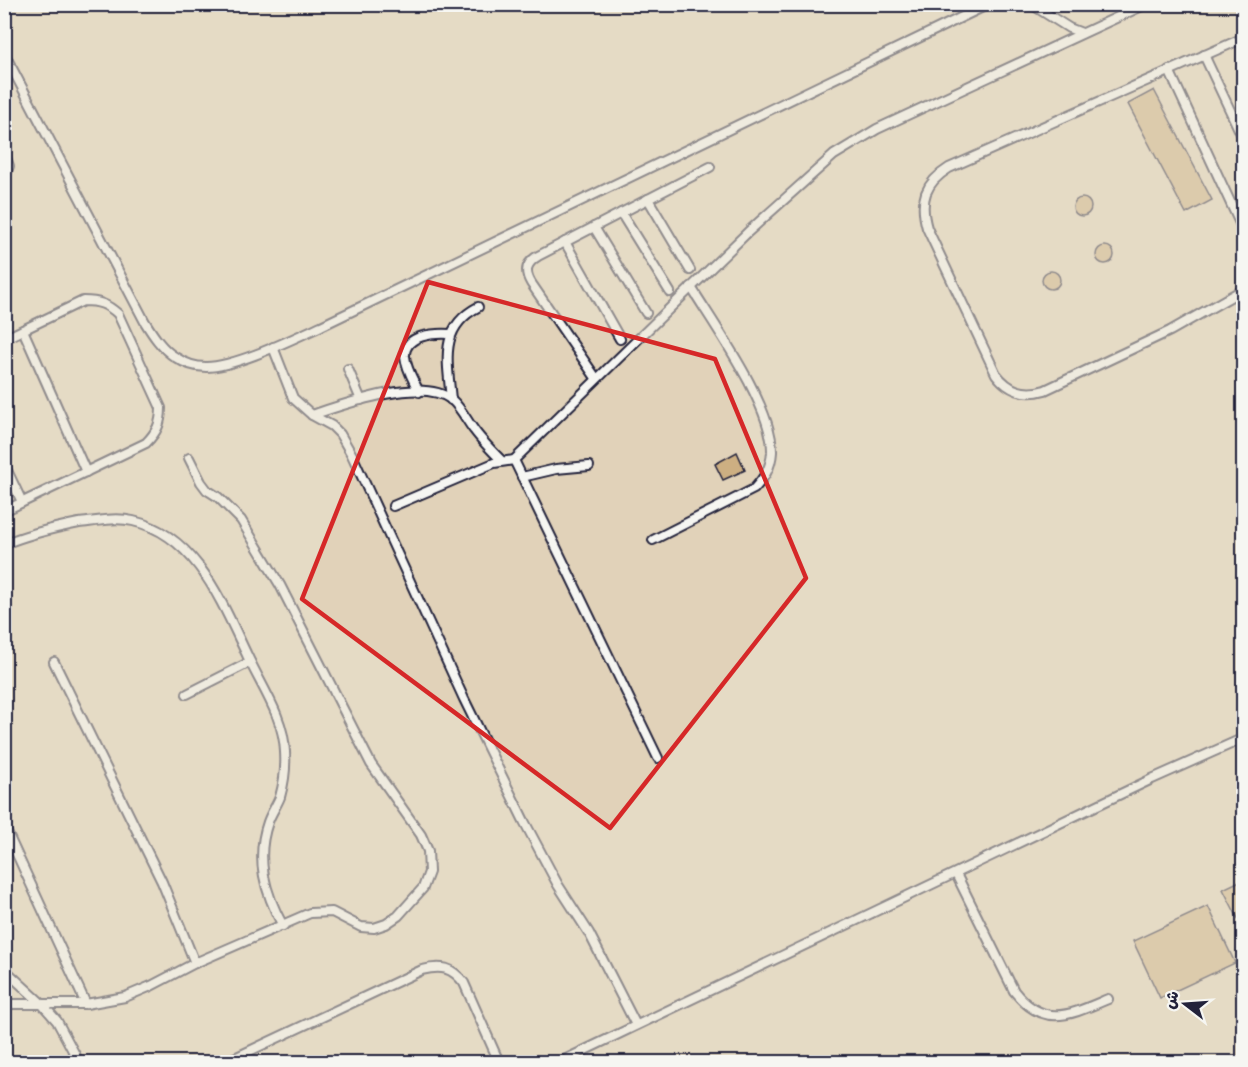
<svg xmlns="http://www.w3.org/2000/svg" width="1248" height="1067" font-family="Caveat,'Playpen Sans Arabic',sans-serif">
<rect width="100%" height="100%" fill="#eae1d0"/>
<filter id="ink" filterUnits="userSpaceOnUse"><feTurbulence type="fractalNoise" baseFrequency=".0167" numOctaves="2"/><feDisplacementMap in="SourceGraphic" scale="12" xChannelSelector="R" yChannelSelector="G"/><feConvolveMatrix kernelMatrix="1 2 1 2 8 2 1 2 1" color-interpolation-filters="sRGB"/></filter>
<g filter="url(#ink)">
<!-- built -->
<rect fill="#e1d2b9" x="5" y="5" width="1238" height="1057"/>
<!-- building -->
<g fill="#cdaf82" stroke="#22223b" stroke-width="1.5">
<path d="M 1154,90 L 1212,200 L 1186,214 L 1128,104 Z"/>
<circle cx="1082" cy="207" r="9"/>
<circle cx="1105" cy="255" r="9"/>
<circle cx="1051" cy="280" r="9"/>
<path d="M 737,452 L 745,470 L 723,480 L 715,464 Z"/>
<path d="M 1244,879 L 1244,930 L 1223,889 Z"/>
<path d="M 1208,906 L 1235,963 L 1160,998 L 1133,941 Z"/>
</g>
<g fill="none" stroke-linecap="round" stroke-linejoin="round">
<defs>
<g id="lane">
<path d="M 1031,4 L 1069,28 L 1082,33"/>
<path d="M 1239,40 L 949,168 C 925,183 919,200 927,228 L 996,374 C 1009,391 1024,396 1045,390 L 1170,331 L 1244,289"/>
<path d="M 4,53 L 145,322 C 153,335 162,349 175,357 C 184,363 196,367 206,367 C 236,367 292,339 321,326 L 989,4"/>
<path d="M 1204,55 L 1244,140"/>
<path d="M 1169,70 L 1244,232"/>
<path d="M 4,152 L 9,166 L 4,179"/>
<path d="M 648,199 L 690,270"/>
<path d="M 621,213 L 670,292"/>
<path d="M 594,227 L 646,313"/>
<path d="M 565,242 L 620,339"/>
<path d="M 23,330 L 86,472"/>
<path d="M 4,339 L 83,301 C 99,301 107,304 118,314 L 161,408 C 161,423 157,432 146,443 L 4,511"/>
<path d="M 273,347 L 293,398 L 312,415 L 332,426 L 340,434 L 352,455 L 464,699 L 524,821 L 558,885 L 589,933 L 636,1025"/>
<path d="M 348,369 L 361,400"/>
<path d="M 596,378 L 531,283 C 524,271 526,263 538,256 L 710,167"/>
<path d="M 419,392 C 414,381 406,369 405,356 C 404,334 436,333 451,334"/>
<path d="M 451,400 C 448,363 438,328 478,307"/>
<path d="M 312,415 C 345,404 422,376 452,400 C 461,408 467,421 474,430 C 482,441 492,451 502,461"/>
<path d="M 514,460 L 658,758"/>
<path d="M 4,464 L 22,502"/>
<path d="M 522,477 L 556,469 L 589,466"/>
<path d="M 393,506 L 494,463 L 514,460 L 748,232 L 834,155 L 877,129 L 1146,4"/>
<path d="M 653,540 L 754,489 C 764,478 771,468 772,452 C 773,407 715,326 691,287"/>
<path d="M 4,544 C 28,534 54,528 79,523 C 97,521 116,517 133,521 C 196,535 222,603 247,655 C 261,686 284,717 285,752 C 286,767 284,783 280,797 C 277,805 271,813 268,822 C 255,859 265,893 283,926"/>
<path d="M 54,662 L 162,882 L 195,963"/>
<path d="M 187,694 L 250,662"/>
<path d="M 4,826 L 86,1004"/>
<path d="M 956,874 L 1014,991 C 1044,1029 1070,1015 1108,999"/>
<path d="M 4,969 L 42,1004 L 57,1021 L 79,1062"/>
<path d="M 4,1006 L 13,1004 L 86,1004 L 125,997 L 151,986 L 195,963 L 310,913 L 332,912 L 361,927 L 374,928 L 386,924 L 398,916 L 423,888 L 429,872 L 428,851 L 421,835 L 371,764 L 280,585 L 241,520 L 218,497 L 207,490 L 201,482 L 189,458"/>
<path d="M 226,1062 L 422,970 C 441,965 452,967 464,983 L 499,1062"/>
<path d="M 560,1062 L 1152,779 L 1244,738"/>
</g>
</defs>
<!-- lane casing -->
<use href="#lane" stroke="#22223b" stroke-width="12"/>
<!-- lane -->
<use href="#lane" stroke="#f6f6f2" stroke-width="8"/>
</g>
</g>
<!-- marked area -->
<path d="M0 0H1248V1067H0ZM 428,282 L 715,359 L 806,578 L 610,828 L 302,599 Z" fill="#eae1d0" fill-opacity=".55" fill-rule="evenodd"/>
<path fill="none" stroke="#d62828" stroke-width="4.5" stroke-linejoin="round" d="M 428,282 L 715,359 L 806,578 L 610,828 L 302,599 Z"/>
<!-- margin -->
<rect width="1248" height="1067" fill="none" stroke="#f6f6f2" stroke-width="24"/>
<rect x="12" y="12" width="1224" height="1043" fill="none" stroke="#22223b" stroke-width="2" filter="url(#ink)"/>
<!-- north arrow -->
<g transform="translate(1185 1004) rotate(287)" stroke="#f6f6f2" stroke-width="4.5" paint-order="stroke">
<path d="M0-4.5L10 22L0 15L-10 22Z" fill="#22223b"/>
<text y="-9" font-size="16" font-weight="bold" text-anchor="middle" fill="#22223b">ش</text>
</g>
</svg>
